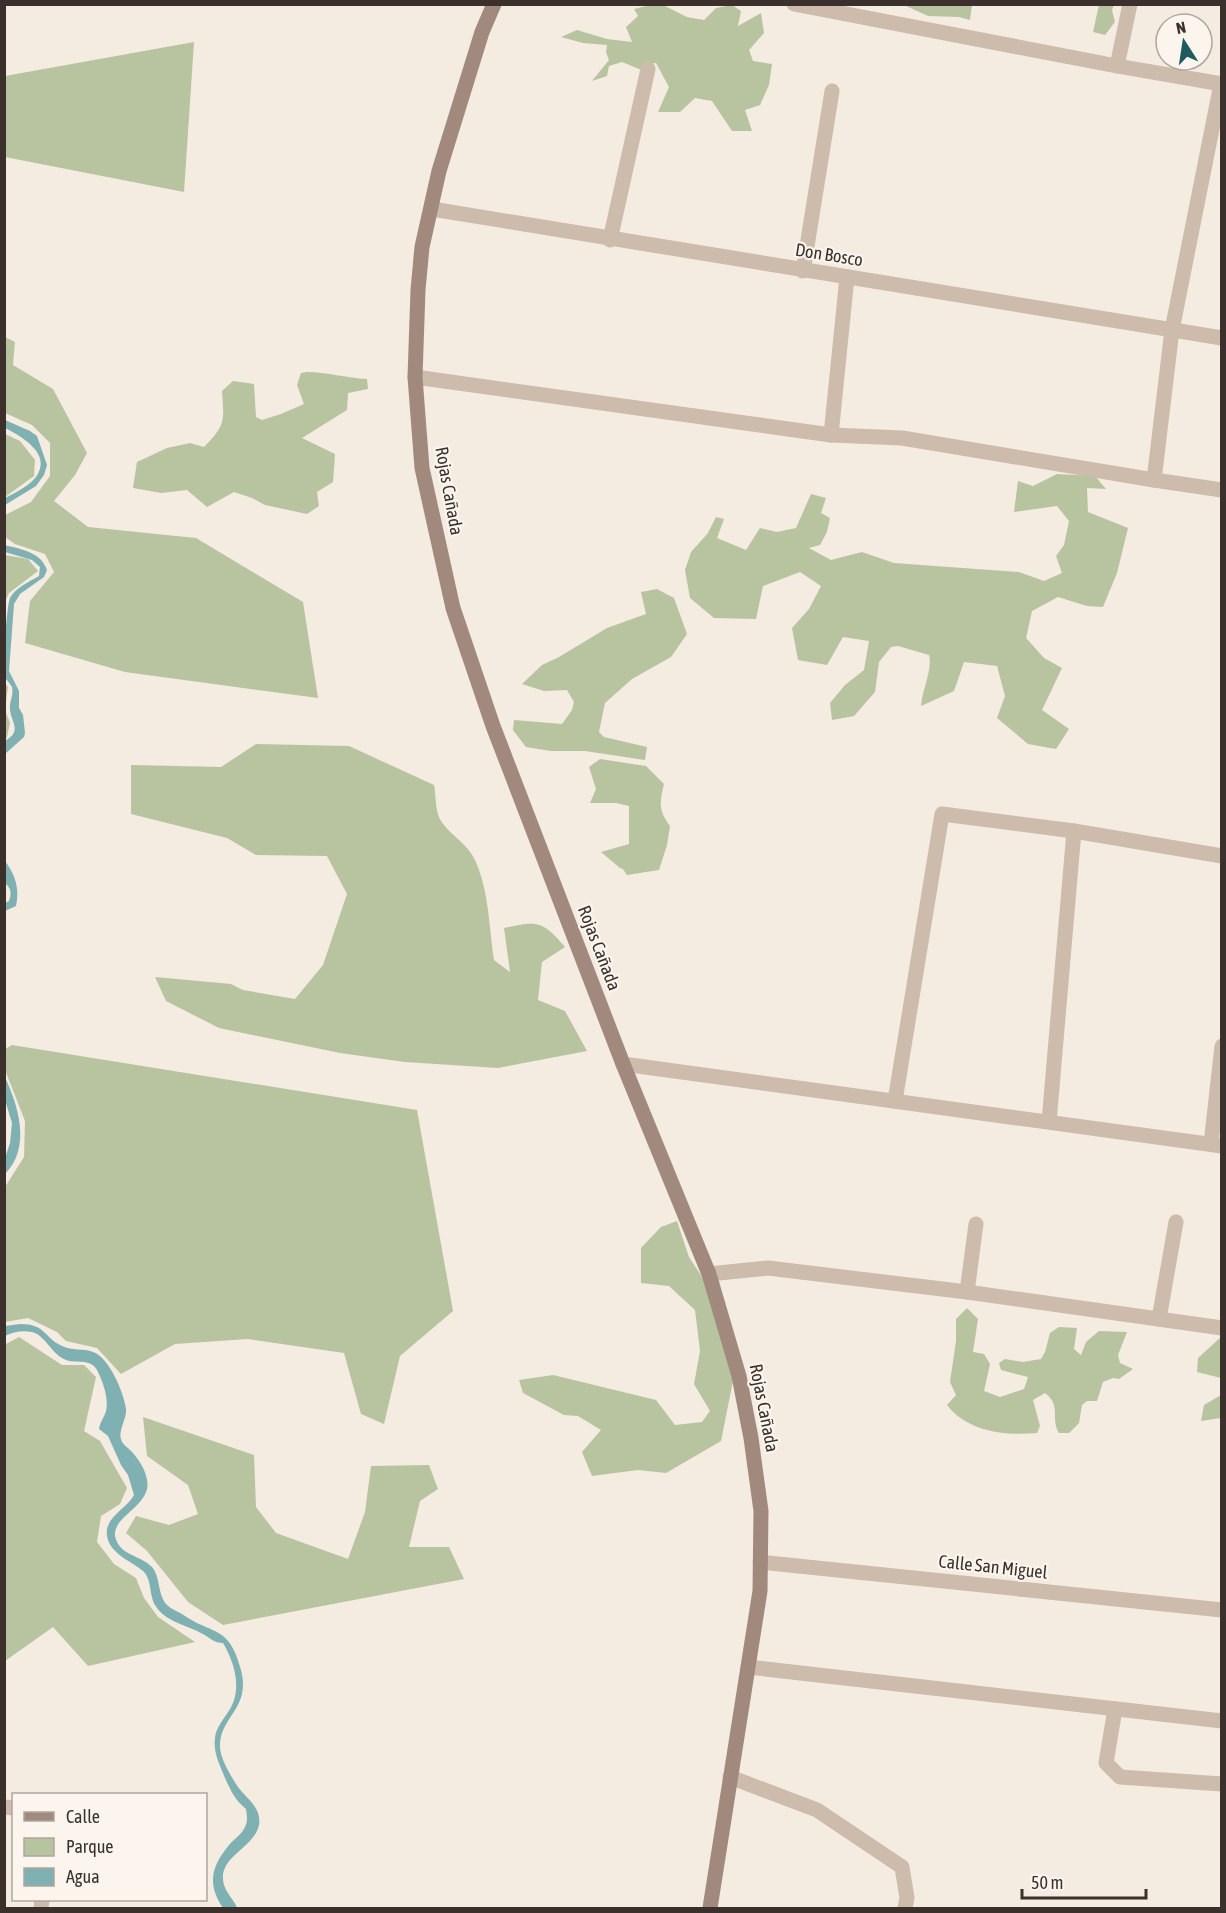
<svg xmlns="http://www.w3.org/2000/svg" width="1226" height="1913" font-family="'Asap Condensed',sans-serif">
<rect width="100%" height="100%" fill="#f4ebe1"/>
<!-- green -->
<g fill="#b8c4a0">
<path d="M 651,5 L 663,5 L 687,17 L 704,20 L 716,8 L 732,5 L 741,11 L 738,26 L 761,13 L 764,33 L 749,50 L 753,61 L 772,64 L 769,85 L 760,105 L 745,110 L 752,131 L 732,131 L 712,101 L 695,98 L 680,112 L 658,112 L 669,87 L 656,63 L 644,65 L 644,71 L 622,62 L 609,66 L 607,76 L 592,81 L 609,60 L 606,52 L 607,45 L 583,43 L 561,37 L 577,30 L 607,39 L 632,42 L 626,27 L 638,16 L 634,9 Z"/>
<path d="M 904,5 L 972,5 L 970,20 L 959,17 L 928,16 Z"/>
<path d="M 1099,5 L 1114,5 L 1112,10 L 1115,22 L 1105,35 L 1093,32 Z"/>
<path d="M 194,42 L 184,192 L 5,157 L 5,76 Z"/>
<path d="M 5,337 L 15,342 L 13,365 L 53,389 L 87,453 L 75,475 L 54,501 L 88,527 L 196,538 L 303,602 L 318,698 L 125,672 L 25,643 L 30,601 L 54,572 L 45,554 L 15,544 L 5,537 L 5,515 L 31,502 L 50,476 L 50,443 L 32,425 L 5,413 Z"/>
<path d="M 307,372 C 327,372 346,378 367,379 L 368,389 L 348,393 L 347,410 L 302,438 L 335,454 L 333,482 L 317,492 L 319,506 L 307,514 L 265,505 L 252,498 L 234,492 L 207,507 L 187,490 L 161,493 L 133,488 L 137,462 L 167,448 L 190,443 L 204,447 C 226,425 224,421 222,391 L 233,381 L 254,384 L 256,417 L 262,420 L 281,414 L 304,404 L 297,385 L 301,373 Z"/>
<path d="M 5,434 L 20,441 L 35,460 L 34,476 L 5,497 Z"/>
<path d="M 1057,474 L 1095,476 L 1106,489 L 1087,488 L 1088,512 L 1128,528 L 1117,573 L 1103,607 L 1087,606 L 1058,597 L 1032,611 L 1026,638 L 1044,658 L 1062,668 L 1042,710 L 1069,729 L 1056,749 L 1028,744 L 997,718 L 1005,696 L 997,666 L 964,662 L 954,691 L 921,706 C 922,691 933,668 929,655 L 898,646 L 891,647 L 879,662 L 875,692 L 854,716 L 832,720 L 830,703 L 845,685 L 864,670 L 869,641 L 843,637 L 827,665 L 798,660 L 792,628 L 809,609 L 821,586 L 800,572 L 763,586 L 756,619 L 714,618 L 690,598 L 685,570 L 691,552 L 708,533 L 716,517 L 724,519 L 717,538 L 746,550 L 760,528 L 777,532 L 796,528 L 811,494 L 826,498 L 821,513 L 830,518 L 827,532 L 820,545 L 809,548 L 831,560 L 862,552 L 894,563 L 1019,572 L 1044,581 L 1062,573 L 1056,556 L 1064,545 L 1069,521 L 1057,506 L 1014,512 L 1018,481 L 1033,486 Z"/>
<path d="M 5,555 L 28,559 L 38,571 L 9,593 L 5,602 Z"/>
<path d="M 657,589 L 674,598 L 687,634 L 671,657 L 632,679 L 605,703 L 599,732 L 604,737 L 647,747 L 645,760 L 585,751 L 551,751 L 526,747 L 513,730 L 514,720 L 562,724 L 572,710 L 574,702 L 567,690 L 544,691 L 522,684 L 542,665 L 559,657 L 607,628 L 646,614 L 641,592 Z"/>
<path d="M 5,683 L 8,687 L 5,710 L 10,723 L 7,737 L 5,740 Z"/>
<path d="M 256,744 L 349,746 L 434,785 C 436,794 435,808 439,817 C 446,833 467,842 475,860 C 489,891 489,926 494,960 L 510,972 L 504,928 C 537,921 542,920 565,947 L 542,962 L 538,1000 L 565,1011 L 587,1051 L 498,1068 L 405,1062 L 340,1053 L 219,1028 L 166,1001 L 155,977 L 231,984 L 243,990 L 295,999 L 323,965 L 347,894 L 327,856 L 256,855 L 227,838 L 131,814 L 131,765 L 221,767 Z"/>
<path d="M 600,759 L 646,766 L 664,784 C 659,803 659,811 670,826 L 667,845 L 659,870 L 627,875 L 623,869 L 620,868 L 601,852 L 629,844 L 629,806 L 616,803 L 590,803 L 596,789 L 589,767 Z"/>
<path d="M 12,1045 L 417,1110 L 453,1311 L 400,1356 L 384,1424 L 361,1414 L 344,1353 L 248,1339 L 175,1344 L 121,1374 L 97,1348 L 66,1341 L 57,1332 L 28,1318 L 5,1322 L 5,1187 L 24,1157 L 25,1121 L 5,1070 L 5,1049 Z"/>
<path d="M 677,1221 L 689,1257 L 708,1286 L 733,1381 L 721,1441 L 666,1473 L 638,1470 L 592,1476 L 582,1452 L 601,1430 L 578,1416 L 564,1415 L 523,1393 L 519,1380 L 553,1375 L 656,1400 L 675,1425 L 702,1422 L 710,1411 L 694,1384 L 700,1351 L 695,1310 L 669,1286 L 641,1283 L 641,1248 L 661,1227 Z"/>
<path d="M 967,1308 L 978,1319 L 973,1352 L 984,1354 L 990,1364 L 984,1391 L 1000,1397 L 1024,1389 L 1028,1377 L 1001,1370 L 999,1363 L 1005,1359 L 1023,1362 L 1041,1359 L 1045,1352 L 1050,1333 L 1059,1327 L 1077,1328 L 1074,1349 L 1081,1355 L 1086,1342 L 1099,1331 L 1127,1332 L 1118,1355 L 1120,1363 L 1133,1369 L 1119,1379 L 1113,1378 L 1103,1382 L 1097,1401 L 1087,1401 L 1082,1405 L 1079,1423 L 1069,1433 L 1059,1433 C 1050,1418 1062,1406 1045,1393 L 1033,1400 L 1040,1426 L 1037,1433 C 1005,1436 968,1432 947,1405 L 956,1395 L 950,1382 L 956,1341 L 956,1319 Z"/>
<path d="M 19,1337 L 62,1365 L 84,1365 L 96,1377 L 84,1431 L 100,1441 L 127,1488 L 120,1504 L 101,1516 L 97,1542 L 114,1564 L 136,1578 L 144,1598 L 158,1617 L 195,1642 L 88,1666 L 53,1627 L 5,1661 L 4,1345 Z"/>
<path d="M 1221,1337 L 1221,1385 L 1221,1378 L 1197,1372 L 1198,1358 Z"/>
<path d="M 1221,1395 L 1221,1418 L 1201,1421 L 1204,1405 Z"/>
<path d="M 143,1417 L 254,1455 L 256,1507 L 276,1533 L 348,1559 L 365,1512 L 371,1466 L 429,1465 L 438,1489 L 420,1501 L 409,1547 L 449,1547 L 464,1579 L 223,1625 L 188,1602 L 147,1551 L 126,1533 L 136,1516 L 169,1525 L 198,1514 L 188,1485 L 147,1456 Z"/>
</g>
<!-- water -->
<g fill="#7fb0b2">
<path d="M 5,420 L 30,431 L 37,436 L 47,465 L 44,475 L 36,486 L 5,505 L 5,498 C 15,493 29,486 36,477 C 53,454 21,436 5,428 Z"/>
<path d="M 4,545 C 21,549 41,552 47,570 L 44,577 L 20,594 L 14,604 L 9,671 L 19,691 L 19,708 L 23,715 L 25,733 L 24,737 L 5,754 L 5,741 C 22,731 12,724 10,710 C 9,702 14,695 12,687 C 10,683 6,680 4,676 C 2,669 7,604 10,598 C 15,588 29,582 39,576 L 40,567 L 32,560 L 5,552 Z"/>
<path d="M 5,861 C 15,874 20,889 16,906 L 5,911 L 5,903 L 9,901 C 12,893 11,888 5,883 Z"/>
<path d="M 4,1075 C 18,1105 32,1147 5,1174 L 5,1158 L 10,1143 L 12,1123 L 5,1100 Z"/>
<path d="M 20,1324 C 46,1324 43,1337 62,1346 C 72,1351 84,1348 93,1352 C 109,1357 124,1393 126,1409 C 127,1418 118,1431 121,1439 C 122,1444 126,1446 129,1449 C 139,1458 150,1476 147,1489 C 142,1509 113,1518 115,1536 C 119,1556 141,1555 152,1567 C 161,1578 157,1594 167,1605 C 171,1609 177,1611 182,1614 C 213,1636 229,1624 241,1670 C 251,1709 220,1716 220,1746 C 220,1759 231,1776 238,1787 C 247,1799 262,1808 259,1825 C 254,1849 216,1857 224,1885 C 227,1894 234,1900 237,1908 L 223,1908 C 207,1884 211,1867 229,1845 C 234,1839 242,1834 245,1827 C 248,1821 247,1815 246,1809 C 235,1800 231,1791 225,1778 C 220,1765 213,1753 215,1738 C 216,1727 224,1719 230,1709 C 242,1689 235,1663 223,1643 C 214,1643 210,1638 203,1634 C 187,1625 165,1622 155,1605 C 149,1595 152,1579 143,1571 C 131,1561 110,1554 107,1536 C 104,1517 127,1509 134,1495 L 128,1475 L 121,1465 L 108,1436 L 99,1429 C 100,1422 104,1418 106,1411 C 109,1398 103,1382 97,1370 C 90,1357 75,1365 64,1359 C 51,1353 45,1335 32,1332 C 22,1330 13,1332 5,1336 L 5,1326 Z"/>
</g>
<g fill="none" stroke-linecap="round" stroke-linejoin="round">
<!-- minor -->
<g stroke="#cdbbac" stroke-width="15">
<path d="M 794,4 L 1117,66 L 1222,84"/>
<path d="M 1117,66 L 1130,4"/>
<path d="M 432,209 L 1222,338"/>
<path d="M 610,240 L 648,69"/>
<path d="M 803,271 L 832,91"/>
<path d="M 415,377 L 831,435 L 902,438 L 1154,480 L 1172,330 L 1221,84"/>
<path d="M 831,435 L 847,277"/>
<path d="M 1154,480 L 1222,490"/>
<path d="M 623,1064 L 1222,1146"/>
<path d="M 895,1101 L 942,814 L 1074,831 L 1222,856"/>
<path d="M 1049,1122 L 1074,831"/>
<path d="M 1211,1144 L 1222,1046"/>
<path d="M 709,1274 L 768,1268 L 967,1292 L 1222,1328"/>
<path d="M 967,1292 L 976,1224"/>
<path d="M 1159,1319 L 1176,1222"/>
<path d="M 760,1562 L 1222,1610"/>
<path d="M 748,1667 L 1222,1721"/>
<path d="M 1115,1709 L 1106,1763 L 1120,1777 L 1222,1784"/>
<path d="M 730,1777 L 817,1810 L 902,1867 L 907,1898 L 905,1908"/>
<path d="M 4,1807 L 14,1808"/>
<path d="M 41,1908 L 42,1900"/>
</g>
<!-- secondary -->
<path stroke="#a18a7d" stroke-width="15" d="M 494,4 L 482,32 L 439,171 L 422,247 L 418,290 L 415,377 L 422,468 L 453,608 L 493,726 L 623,1064 L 709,1274 L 739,1376 L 751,1438 L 761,1511 L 760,1591 L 710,1908"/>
</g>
<g text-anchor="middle" stroke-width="4.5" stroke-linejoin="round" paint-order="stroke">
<!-- street labels -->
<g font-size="18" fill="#3b302b" stroke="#fbf5ee">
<text transform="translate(829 255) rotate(9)" y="6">Don Bosco</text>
<text transform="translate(449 491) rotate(80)" y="6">Rojas Cañada</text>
<text transform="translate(599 948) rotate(69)" y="6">Rojas Cañada</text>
<text transform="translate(764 1408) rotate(79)" y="6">Rojas Cañada</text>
<text transform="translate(993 1567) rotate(6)" y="6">Calle San Miguel</text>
</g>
</g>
<!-- border -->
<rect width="1226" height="1913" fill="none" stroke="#3b302b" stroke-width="12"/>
<!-- legend -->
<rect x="12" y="1793" width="195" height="108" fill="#fbf5ee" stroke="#aea6a0" stroke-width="1.5"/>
<rect x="24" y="1812" width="30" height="9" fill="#a18a7d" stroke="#aea6a0" stroke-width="1.5"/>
<text x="66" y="1823" font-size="18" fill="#3b302b">Calle</text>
<rect x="24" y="1838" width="30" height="18" fill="#b8c4a0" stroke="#aea6a0" stroke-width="1.5"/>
<text x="66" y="1853" font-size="18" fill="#3b302b">Parque</text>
<rect x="24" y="1868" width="30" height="18" fill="#7fb0b2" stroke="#aea6a0" stroke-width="1.5"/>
<text x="66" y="1883" font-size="18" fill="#3b302b">Agua</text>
<!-- north arrow -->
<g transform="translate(1184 42) rotate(348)"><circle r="28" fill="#fbf5ee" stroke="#aea6a0" stroke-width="1.5"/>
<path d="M0-4.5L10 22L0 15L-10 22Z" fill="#1f5a5e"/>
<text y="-9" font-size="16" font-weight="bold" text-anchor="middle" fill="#3b302b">N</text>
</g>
<!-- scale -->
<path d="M1022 1889v9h124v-9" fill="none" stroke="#3b302b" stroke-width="3"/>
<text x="1031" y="1889" font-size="18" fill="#3b302b" stroke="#fbf5ee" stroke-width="4.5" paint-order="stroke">50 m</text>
</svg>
